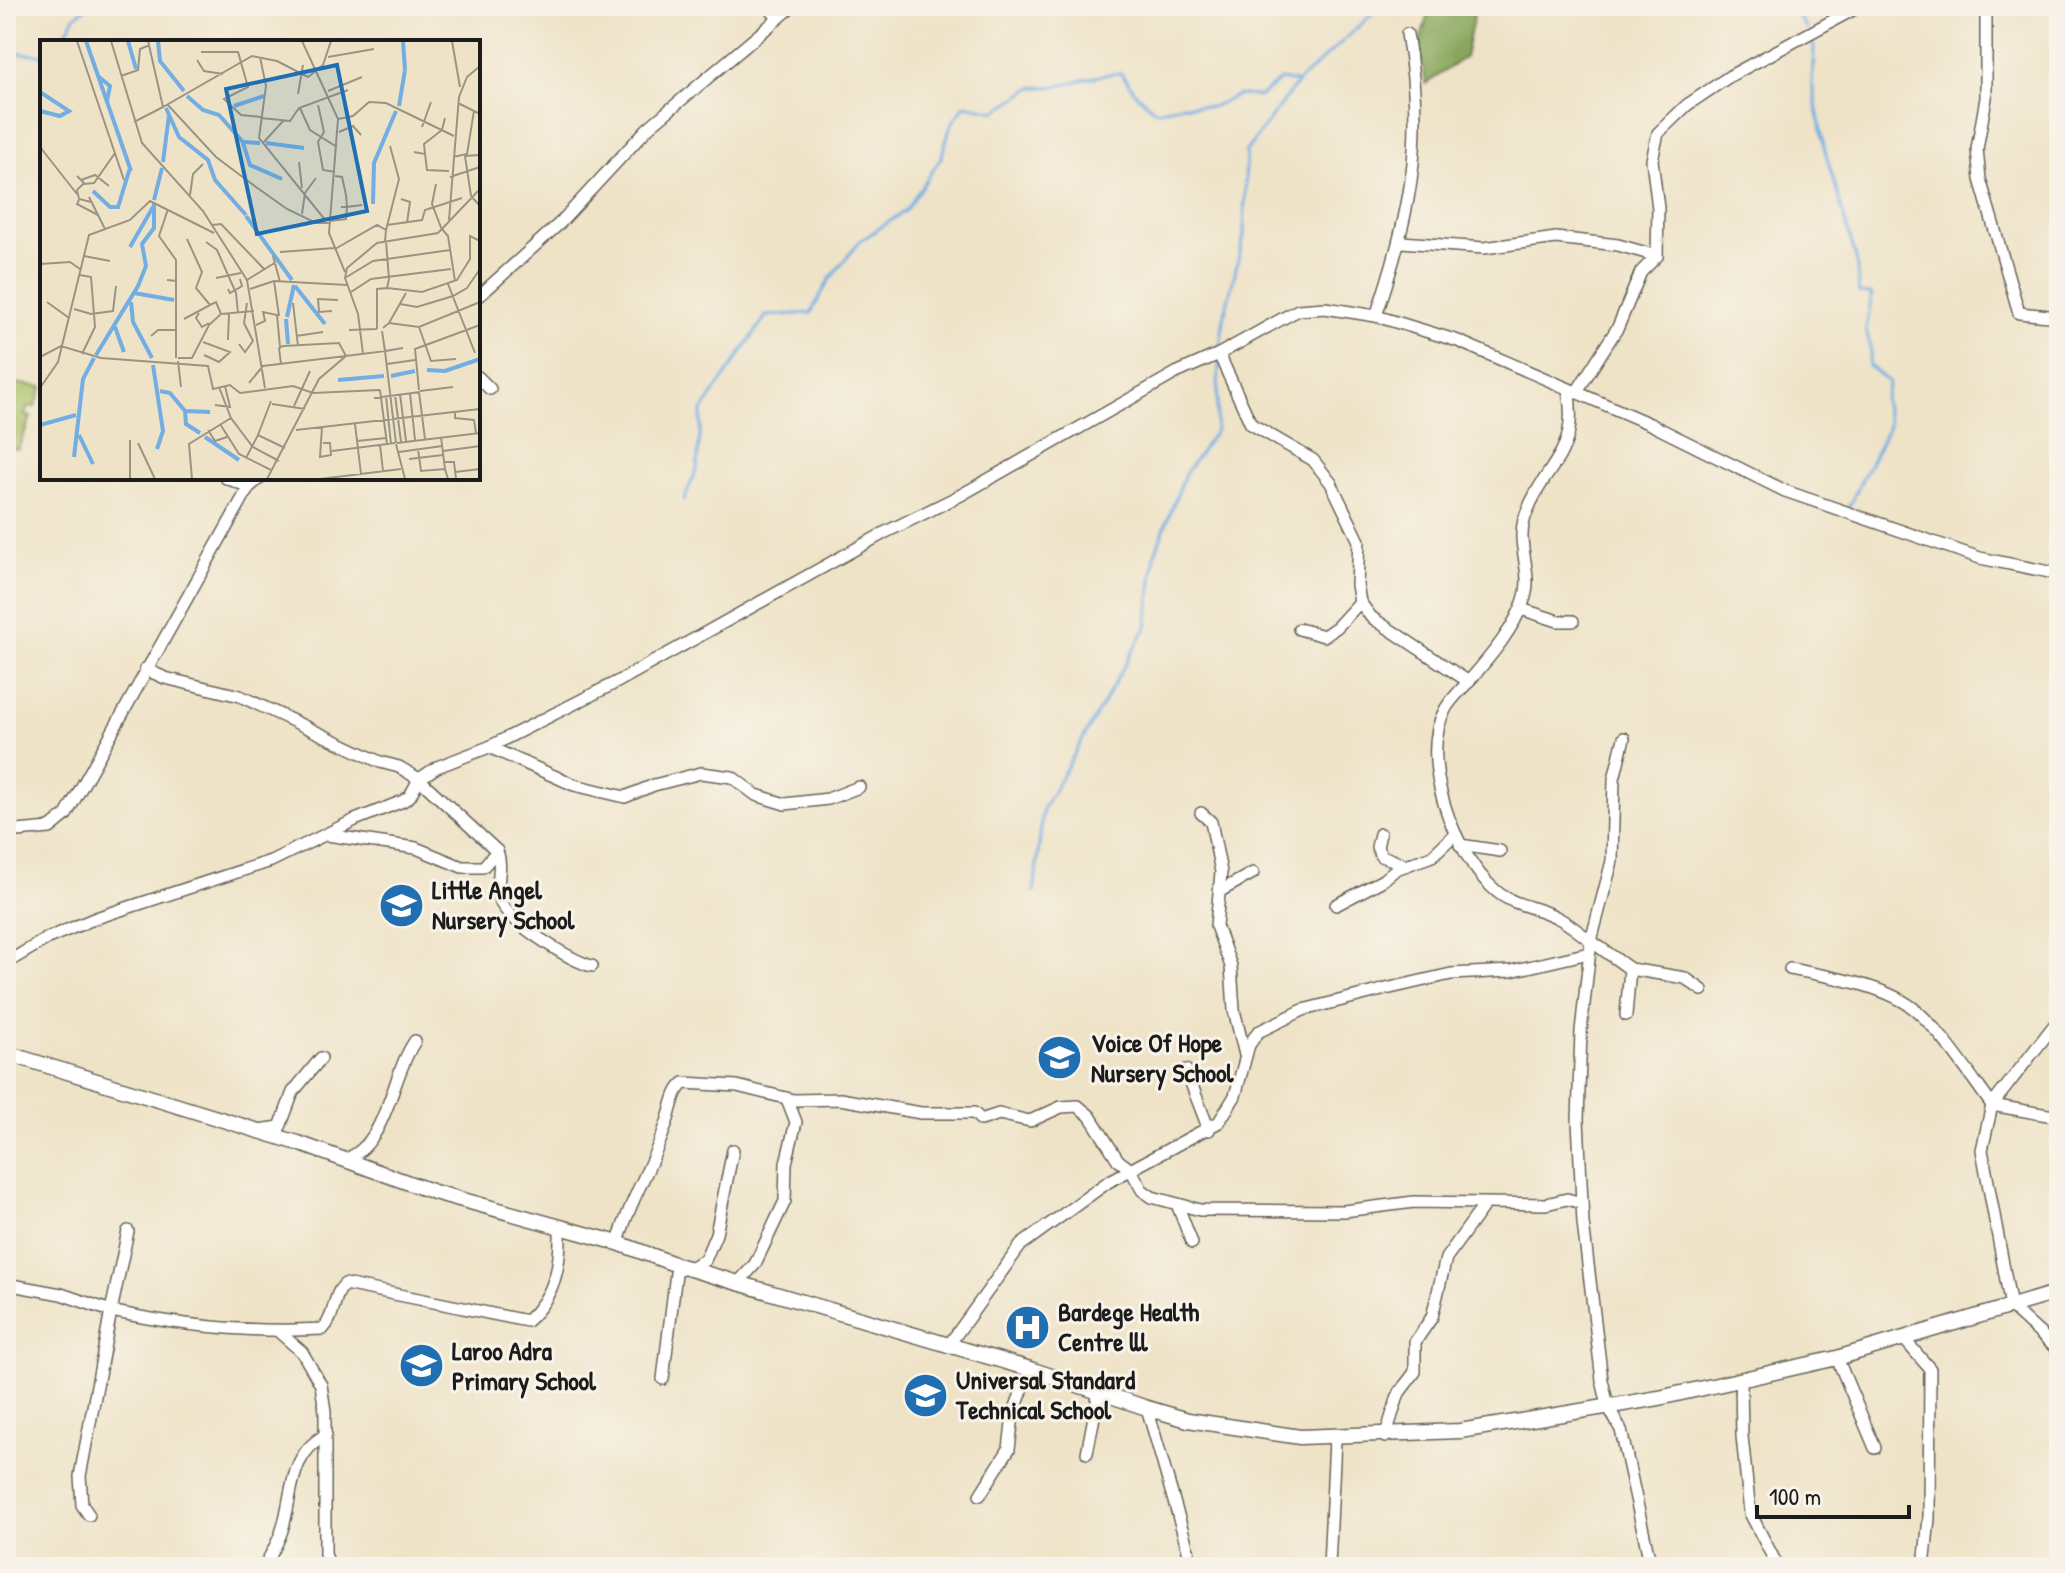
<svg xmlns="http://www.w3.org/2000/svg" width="2065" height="1573" font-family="'Patrick Hand',sans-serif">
<rect width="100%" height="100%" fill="#f7f3e8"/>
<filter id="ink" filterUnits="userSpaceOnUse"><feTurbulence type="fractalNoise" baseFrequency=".0125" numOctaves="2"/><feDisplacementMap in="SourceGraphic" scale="16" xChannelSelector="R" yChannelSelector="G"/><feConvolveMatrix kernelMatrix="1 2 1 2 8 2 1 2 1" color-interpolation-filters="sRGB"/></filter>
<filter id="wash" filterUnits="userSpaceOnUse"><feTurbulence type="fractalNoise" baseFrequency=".006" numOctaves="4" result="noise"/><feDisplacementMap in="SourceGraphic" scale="32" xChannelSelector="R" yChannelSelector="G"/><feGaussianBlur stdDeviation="1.8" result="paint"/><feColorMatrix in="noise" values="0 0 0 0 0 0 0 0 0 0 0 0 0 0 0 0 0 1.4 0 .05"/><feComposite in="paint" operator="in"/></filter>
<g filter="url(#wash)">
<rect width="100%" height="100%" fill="#efe3c7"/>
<!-- green -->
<path fill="#abc166" stroke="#646e41" stroke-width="2" d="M 6,382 L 42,387 L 35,407 L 28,406 L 25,415 L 31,417 L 18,449 L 6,448 Z"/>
<!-- forest -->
<path fill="#88a75b" stroke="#52623c" stroke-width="2" d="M 1430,6 L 1476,6 L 1465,57 L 1426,84 L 1419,46 Z"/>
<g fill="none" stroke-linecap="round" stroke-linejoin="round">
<!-- stream -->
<g stroke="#72ade3" stroke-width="3">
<path d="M 91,6 L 103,6"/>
<path d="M 1791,6 L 1807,29"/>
<path d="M 1810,36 L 1814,48 L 1812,84 L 1825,151 L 1856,258 L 1859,293 L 1872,294 L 1866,329 L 1871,352 L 1869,366 L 1889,382 L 1884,400 L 1889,425 L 1848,508"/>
<path d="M 61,42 L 75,16 L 89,6"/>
<path d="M 6,59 L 20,53 L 42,55"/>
<path d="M 1220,348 L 1224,317 L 1244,236 L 1246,151 L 1298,82 L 1381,6"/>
<path d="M 684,500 L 697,468 L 702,411 L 766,316 L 811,313 L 829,280 L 860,241 L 905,211 L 941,158 L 951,125 L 965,105 L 996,111 L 1033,87 C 1066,90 1088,74 1121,73 L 1137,95 L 1156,111 L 1183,105 L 1212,107 L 1238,95 L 1260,96 L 1280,80 L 1296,82"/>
<path d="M 1034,892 L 1043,809 L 1147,626 L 1155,553 L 1185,474 L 1216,430 L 1219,363"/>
</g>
</g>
</g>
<g filter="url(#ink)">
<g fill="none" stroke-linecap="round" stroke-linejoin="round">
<defs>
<g id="minor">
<path d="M 767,6 L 778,17"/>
<path d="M 1986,6 L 1986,98 L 1977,149 L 1980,179 L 2019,313 L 2059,317"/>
<path d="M 1401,242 L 1484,248 L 1556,238 L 1618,245 L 1657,256"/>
<path d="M 478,297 L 560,223 L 648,128 L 793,6"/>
<path d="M 1376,316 C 1410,216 1426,140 1407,34"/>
<path d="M 1219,354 L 1251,424 L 1313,460 L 1331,483 L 1359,541 L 1357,585 L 1360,602 L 1371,617 L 1469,682"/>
<path d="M 478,377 L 490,389"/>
<path d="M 1568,389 C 1580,457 1545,461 1525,517 C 1515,545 1534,572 1524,600 C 1514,629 1490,657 1470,680 C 1462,689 1452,698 1446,708 C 1417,757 1454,855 1495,890 C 1511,905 1537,907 1556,917 C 1569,923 1580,933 1591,941 L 1581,1031 L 1578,1120 L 1583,1223 L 1602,1380 L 1608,1406 L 1621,1430 L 1651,1567"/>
<path d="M 1576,393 L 1618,327 L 1641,272 L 1657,256 L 1658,208 L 1652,160 L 1658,133 L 1687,105 L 1730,76 L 1860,6"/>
<path d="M 226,478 L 249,487"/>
<path d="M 1521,609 L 1558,621 L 1573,621"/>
<path d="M 1299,629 L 1324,636 L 1337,627 L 1360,602"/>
<path d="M 145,669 L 165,678 L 240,696 L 380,762 L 399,767 L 419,779 L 497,851 C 504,868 494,885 500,901 C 509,922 570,961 592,966"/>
<path d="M 1624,738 L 1614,779 L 1612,861 L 1591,941 L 1630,969 L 1685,978 L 1702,990"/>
<path d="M 489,747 L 574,785 L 625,797 L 654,785 L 701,773 L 732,777 L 756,795 L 785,804 L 828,799 L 859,787"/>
<path d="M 1201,813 L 1211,822 L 1221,872 L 1216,926 L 1231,966 L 1234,1010 L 1245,1055"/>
<path d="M 6,832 L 50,828 L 66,815 L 249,487 L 260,478"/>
<path d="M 1380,834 L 1377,847 L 1381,856 L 1407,865"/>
<path d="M 327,835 L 416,848 L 462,867 L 483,867 L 497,851"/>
<path d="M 1460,845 L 1500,851"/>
<path d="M 1222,890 L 1253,873"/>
<path d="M 1336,905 L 1383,880 L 1396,869 L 1432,856 L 1454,835"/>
<path d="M 6,963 L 48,938 L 96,918 L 271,861 L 355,820 L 403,801 L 410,796 L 419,779 L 437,767 L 489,747 L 619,681 L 886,532 L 961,495 L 1176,373 L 1219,354 L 1298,310 L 1325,308 L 1376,316 L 1458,341 L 1650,424 L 1785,491 L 1980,558 L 2059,574"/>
<path d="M 1790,969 C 1827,976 1878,984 1909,1005 C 1937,1024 1971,1077 1992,1105 L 2059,1117"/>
<path d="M 1626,1015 L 1630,969"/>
<path d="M 2059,1019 L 1992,1105 L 1982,1150 L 2011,1307 L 2059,1351"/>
<path d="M 1186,1070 L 1209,1130"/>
<path d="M 259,1130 L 280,1127 L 293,1092 L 321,1058"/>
<path d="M 342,1160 C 387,1149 391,1075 415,1041"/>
<path d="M 1177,1204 L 1192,1243"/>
<path d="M 128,1231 L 111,1311 C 180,1326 253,1333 323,1329 C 336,1316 332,1295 345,1284 L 527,1321 C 556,1295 561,1264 560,1227"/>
<path d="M 618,1243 C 629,1201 654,1163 667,1122 C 672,1109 673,1091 684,1083 L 737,1086 L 794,1100 L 840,1099 L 921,1113 L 974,1113 L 981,1120 L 999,1114 L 1030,1121 L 1061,1107 L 1078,1106 L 1090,1116 L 1118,1160 L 1131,1170 L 1142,1190 L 1152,1197 L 1200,1210 L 1344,1211 L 1414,1202 L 1546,1204 L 1567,1199 L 1582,1203"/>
<path d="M 689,1268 L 705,1260 L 716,1234 L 733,1150"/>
<path d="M 738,1283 L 755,1264 L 785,1201 L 786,1163 L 796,1122 L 787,1099"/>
<path d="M 6,1284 L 61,1294 L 111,1311 L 80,1476 L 82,1505 L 89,1515"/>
<path d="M 278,1331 L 302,1352 L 321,1385 L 325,1411 L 325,1554 L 330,1567"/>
<path d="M 1904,1339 L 1930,1369 L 1929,1518 L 1924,1567"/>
<path d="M 948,1346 L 1021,1245 L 1108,1182 L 1219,1122 L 1235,1096 L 1249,1045 L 1258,1032 L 1303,1010 L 1386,989 L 1451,974 L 1511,971 L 1589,953"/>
<path d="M 1837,1358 L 1875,1448"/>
<path d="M 663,1379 L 677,1265"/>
<path d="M 1741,1382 L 1742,1436 L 1750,1513 L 1778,1567"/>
<path d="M 1147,1408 L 1193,1567"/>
<path d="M 1385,1437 L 1399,1393 L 1415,1372 L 1415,1342 L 1432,1317 L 1446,1258 L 1485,1204"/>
<path d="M 1087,1453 L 1099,1391"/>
<path d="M 980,1495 L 1009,1449 L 1013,1415 L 1030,1369"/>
<path d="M 264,1567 C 271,1554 279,1542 283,1527 C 293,1493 289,1454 326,1435"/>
<path d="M 1329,1567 L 1335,1439"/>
</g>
<path id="tertiary" d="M 6,1053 L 298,1143 L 434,1192 L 618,1243 L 677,1265 L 1030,1369 L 1147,1408 L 1188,1420 L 1300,1437 L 1460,1431 L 1659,1398 L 1837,1358 L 2059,1292"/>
</defs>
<!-- minor casing -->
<use href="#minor" stroke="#666258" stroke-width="14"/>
<!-- tertiary casing -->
<use href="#tertiary" stroke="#666258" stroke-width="17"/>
<!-- minor -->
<use href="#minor" stroke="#fff" stroke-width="11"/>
<!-- tertiary -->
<use href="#tertiary" stroke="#fff" stroke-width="14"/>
</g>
</g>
<!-- icons -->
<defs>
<symbol id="school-disc" viewBox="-11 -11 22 22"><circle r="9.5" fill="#1f6fb2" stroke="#f7f3e8"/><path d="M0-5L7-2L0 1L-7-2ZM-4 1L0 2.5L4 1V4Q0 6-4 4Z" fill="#fff"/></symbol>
<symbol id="hospital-disc" viewBox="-11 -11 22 22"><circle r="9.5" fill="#1f6fb2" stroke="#f7f3e8"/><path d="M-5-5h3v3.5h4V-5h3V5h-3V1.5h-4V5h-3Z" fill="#fff"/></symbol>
</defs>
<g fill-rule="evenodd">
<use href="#school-disc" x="376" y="880" width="51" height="51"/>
<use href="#school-disc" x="1034" y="1032" width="51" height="51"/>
<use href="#hospital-disc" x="1002" y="1302" width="51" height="51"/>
<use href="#school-disc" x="396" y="1340" width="51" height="51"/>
<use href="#school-disc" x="900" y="1370" width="51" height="51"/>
</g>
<g text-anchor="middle" stroke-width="6" stroke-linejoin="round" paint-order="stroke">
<!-- poi labels -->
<g font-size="26" font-weight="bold" fill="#1c1c1c" stroke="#f7f3e8" text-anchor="start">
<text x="432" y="899">Little Angel<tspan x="432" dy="30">Nursery School</tspan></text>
<text x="1091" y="1052">Voice Of Hope<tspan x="1091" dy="30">Nursery School</tspan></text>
<text x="1058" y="1321">Bardege Health<tspan x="1058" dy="30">Centre lll</tspan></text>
<text x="452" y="1360">Laroo Adra<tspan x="452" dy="30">Primary School</tspan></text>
<text x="956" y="1389">Universal Standard<tspan x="956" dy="30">Technical School</tspan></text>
</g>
</g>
<!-- overview -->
<g transform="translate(40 40)">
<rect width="440" height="440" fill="#efe3c7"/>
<path fill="none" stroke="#72ade3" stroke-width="4" d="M 46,1 L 91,131M 88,1 L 96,29M 118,1 L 120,21 L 144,51M 363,1 L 365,30M 59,37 L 70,46 L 67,61M 0,52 L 29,71 L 20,76 L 0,71M 147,56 L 163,70 L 179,75 L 203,102 L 220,103M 194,66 L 224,56M 359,66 L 365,30M 126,68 L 139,97 L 168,120 L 175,140 L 206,175M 203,103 L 210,125 L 242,139M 226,103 L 264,108M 123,122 L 129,75M 53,151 L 70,167 L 78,167 L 90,128M 114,160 L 122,128M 333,164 L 334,123 L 356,71M 206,176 L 252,240M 90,207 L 113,167M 255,246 L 285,284M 94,253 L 134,260M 91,262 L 93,282 L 112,318M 247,277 L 254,245M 246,279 L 248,304M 75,287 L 84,312M 56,315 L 98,246 L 106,226 L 102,204 L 114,188 L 114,163M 113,325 L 123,391 L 117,409M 387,330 L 405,331 L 440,319M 351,336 L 375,331M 298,340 L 344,336M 120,351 L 130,353 L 145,371 L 170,372M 145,371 L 146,384 L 160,393M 0,385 L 36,375M 39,395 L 53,424M 165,397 L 199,420M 34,417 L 43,339 L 54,318"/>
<path fill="none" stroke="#9b9383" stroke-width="2" d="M 37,1 L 84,140M 71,1 L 102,103 L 163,171 L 207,240 L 225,348M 108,1 L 123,67 L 212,16 L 237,21 L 268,37 L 283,25 L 291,1M 202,1 L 252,1M 262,1 L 298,79 L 289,193 L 305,232M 412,1 L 420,47M 161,12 L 198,12 L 208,47 L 184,59 L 201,75 L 221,77M 220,17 L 226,46 L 219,98 L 286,181M 288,17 L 334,9M 157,20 L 164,31 L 183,34M 81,36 L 98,30 L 100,9 L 110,5M 288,51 L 322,37M 258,54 L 263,25M 418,63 L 440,74M 127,64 L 176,117 L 216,147 L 247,169 L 276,183 L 290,183M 278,65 L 284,92 L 278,102 L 283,130 L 295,132M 260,68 L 270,90 L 297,107M 221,78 L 250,81 L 259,68 L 308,50M 298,79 L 313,76 L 329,62 L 346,63 L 414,96M 94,82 L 123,67M 382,87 L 391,62M 299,92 L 313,86 L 321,95M 223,103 L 243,81M 0,107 L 37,154M 374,112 L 385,114 L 387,130 L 409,131M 385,114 L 384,104 L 402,90 L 405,78M 440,115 L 425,116 L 431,156 L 440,166M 413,117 L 427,114 L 434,71M 259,122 L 262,148M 37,136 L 44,143 L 37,150 L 39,159 L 51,162M 295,136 L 302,137 L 306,155 L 307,167 L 301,167M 410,137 L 440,127M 41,140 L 55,135 L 69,146M 44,144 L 54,143 L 75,113M 396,144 L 392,164 L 402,190M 150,155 L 153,134 L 163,124M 49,157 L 65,189M 361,159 L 370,162 L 367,183M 39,160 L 37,164 L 58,175M 128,169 L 119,196 L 136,220 L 136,240M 262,174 L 265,153 L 276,138M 409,180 L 419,57 L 427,37 L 440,26M 290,181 L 306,179 L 307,167 L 322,165M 172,185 L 181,184 L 225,230M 347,185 L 382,180 L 385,170 L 422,158M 402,189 L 408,196 L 415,241M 346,190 L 359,139 L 350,106M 147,199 L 162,232 L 156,248 L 170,265 L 176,262 L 181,274 L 214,271M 166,202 L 177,210 L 196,253 L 198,273M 295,209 L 337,185 L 346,190 L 345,201M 240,212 L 295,208M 44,216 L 70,221M 233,216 L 240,242M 0,224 L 30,222 L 40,229M 40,235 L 51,237 L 55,287 L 42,314M 176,238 L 201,233M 305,238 L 333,221 L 410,210M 127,240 L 136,241 L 136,318M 207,240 L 236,222M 234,241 L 239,276M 408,244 L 435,313M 347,248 L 382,252 L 417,240 L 430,219 L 430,196 L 440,201M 188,249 L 190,253 L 202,246 L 200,239M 210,249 L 234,241 L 307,245M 311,252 L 331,239 L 411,229M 7,262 L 29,278M 253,263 L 258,306M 360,264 L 377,267 L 413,256 L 427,248 L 440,229M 34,269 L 51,274 L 73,271 L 76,246M 292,271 L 279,272 L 278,259 L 298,260M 159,273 L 156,278 L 162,287 L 169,283M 144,279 L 170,265M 349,283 L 366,253M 216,285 L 225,281 L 223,272 L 237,275 L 240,307M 379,287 L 391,321 L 416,319M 343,288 L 349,283 L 379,287 L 440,262M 337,289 L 337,249 L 347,248 L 349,239 L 346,201M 309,290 L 337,289M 342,291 L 345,311 L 363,308M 111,296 L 118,290 L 136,290M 256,296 L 283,292M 188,300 L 189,274M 163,302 L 190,312 L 179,322 L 164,315M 199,304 L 205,312 L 213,301 L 204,283 L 207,263M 323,314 L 318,274 L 305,238 L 307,228 L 337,203 L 398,193 L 440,149M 0,317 L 21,306 L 61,318 L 168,326 L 173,349 L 190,345 L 200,353 L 253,346 L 273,353 L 340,350M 138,318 L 152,318 L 169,285 L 181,274M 138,321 L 141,347M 347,324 L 375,320M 209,343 L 223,326 L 306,316 L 299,303 L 243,306 L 239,308 L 241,324M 179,347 L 191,378 L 212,406M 0,348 L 18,322 L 49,195 L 90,180 L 110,161 L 174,193M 340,350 L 347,404M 379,350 L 375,309 L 440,285M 380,351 L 413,347M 379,352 L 385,399M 370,353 L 375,400M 360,354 L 366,401M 355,355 L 361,402M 346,356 L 351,404M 334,358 L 380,352M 232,364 L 265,369M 175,365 L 190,367 L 185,346M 254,366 L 270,331M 415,373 L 415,378 L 434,380 L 436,393M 180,384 L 199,414 L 231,430M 315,384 L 321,434M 282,387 L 280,417 L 291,415 L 290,403 L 283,403M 168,390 L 175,401 L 187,397M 256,390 L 440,369M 218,395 L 231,361M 401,397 L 405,429M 317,401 L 346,398M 98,403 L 115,439M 357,403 L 440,393M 356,404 L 365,439M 340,405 L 343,431M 211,406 L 239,421M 378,409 L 381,431 L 405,429 L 408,439M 292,411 L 355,403M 403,411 L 440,406M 359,412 L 402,406M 206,418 L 218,395 L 245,408M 369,419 L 403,415M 404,422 L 414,422 L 416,439M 415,432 L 440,429M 90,439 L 90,400M 152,439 L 149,404 L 191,378M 227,439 L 279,339 L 306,316 L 345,311 L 356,403M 280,439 L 361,429"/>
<path fill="#1f6fb2" fill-opacity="0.15" stroke="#1f6fb2" stroke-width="4" d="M 297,25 L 327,171 L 217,194 L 186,49 Z"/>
<rect width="440" height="440" fill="none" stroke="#1c1c1c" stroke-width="4"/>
</g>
<!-- margin -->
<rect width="2065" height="1573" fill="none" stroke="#f7f3e8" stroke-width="32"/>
<!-- scale -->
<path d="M1757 1505v12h152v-12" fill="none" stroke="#1c1c1c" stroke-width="4"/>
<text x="1769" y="1505" font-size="24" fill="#1c1c1c" stroke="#f7f3e8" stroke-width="6" paint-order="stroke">100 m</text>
</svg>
